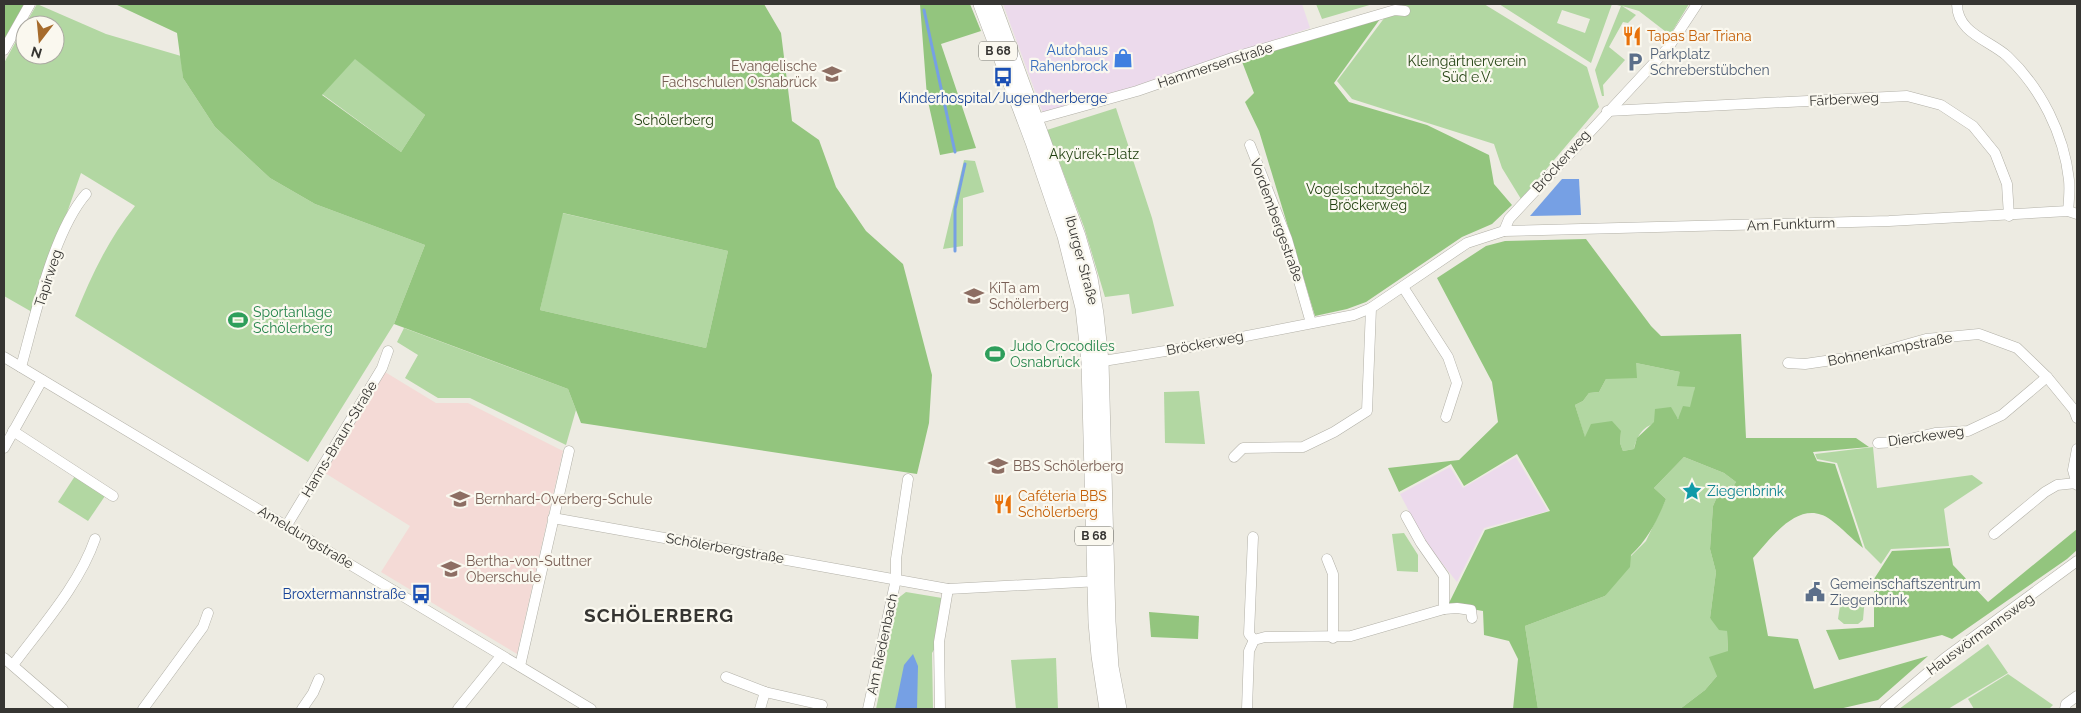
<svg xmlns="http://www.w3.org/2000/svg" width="2081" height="713" font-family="Raleway,sans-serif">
<rect width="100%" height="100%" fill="#edebe2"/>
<!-- commercial -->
<g fill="#ecdaec">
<path d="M 1003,4 L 1302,4 L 1310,28 L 1135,87 L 1043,113 Z"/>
<path d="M 1516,457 L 1548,511 L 1484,528 L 1457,582 L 1425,542 L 1400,494 L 1450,467 L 1463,488 Z"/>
</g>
<!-- education -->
<path fill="#f4dad6" d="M 385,372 L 436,403 L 468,403 L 563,451 L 517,654 L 381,572 L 410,526 L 325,473 Z"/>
<!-- green -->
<g fill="#b2d7a2" fill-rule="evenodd">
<path d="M 37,4 L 106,34 L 181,56 L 183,78 L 215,127 L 270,178 L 315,204 L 425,245 L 394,324 L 308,462 L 75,316 C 91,276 108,240 135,206 L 81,173 L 32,312 L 4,296 L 4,63 L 25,25 L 25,55 L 55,55 L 55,25 L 25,25 Z"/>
<path d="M 1316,4 L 1373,4 L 1322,19 Z"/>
<path d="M 1402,4 L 1484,4 L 1587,67 L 1599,107 L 1521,199 L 1502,168 L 1494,144 L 1352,99 L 1337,81 L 1385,17 L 1400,14 Z"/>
<path d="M 1499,4 L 1612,4 L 1591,63 ZM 1562,10 L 1590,19 L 1585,33 L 1557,23 Z"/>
<path d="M 1613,4 L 1689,4 L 1670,35 L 1639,11 L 1622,6 L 1636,15 L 1628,23 L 1623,22 L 1609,47 L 1625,60 L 1603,85 L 1604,96 L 1602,96 L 1595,70 L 1621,6 Z"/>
<path d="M 355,58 L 425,115 L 401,152 L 322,94 Z"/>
<path d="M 1116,108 L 1152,218 L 1174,306 L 1132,314 L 1129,294 L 1105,297 L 1084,227 L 1047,130 Z"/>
<path d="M 964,160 L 975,161 L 984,192 L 963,198 L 963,246 L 943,249 Z"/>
<path d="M 562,213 L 728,251 L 706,348 L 540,310 Z"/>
<path d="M 404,328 L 568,389 L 576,410 L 566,445 L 470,398 L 438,398 L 405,378 L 418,355 L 397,342 Z"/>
<path d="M 1636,363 L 1680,372 L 1695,387 C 1694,393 1693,401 1691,407 C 1679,431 1643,408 1634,449 L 1623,451 L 1620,443 L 1621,431 L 1585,438 L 1575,405 L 1583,401 L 1589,393 L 1599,392 L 1606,379 Z"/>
<path d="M 1199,391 L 1205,444 L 1165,443 L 1164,392 Z"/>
<path d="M 1873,447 L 1877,488 L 1972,475 L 1983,483 L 1944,509 L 1949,546 L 1891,549 L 1881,564 L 1865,548 L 1837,463 L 1817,459 L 1815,454 Z"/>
<path d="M 1684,457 L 1724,473 L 1736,482 L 1730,491 L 1720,490 L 1713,506 L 1710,549 L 1716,572 L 1710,618 L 1727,631 L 1728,651 L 1717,676 L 1705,690 L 1680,709 L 1538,709 L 1525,626 L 1605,596 L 1631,556 L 1646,541 L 1666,499 L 1654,488 Z"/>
<path d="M 75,476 L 105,496 L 88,521 L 58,502 Z"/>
<path d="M 1404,533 L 1418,555 L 1418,572 L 1397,571 L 1392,534 Z"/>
<path d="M 906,592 L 942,598 L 935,648 L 932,653 L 933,709 L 876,709 L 887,657 L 885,652 L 897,599 Z"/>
<path d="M 1837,597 L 1865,597 L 1863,620 L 1858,624 L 1844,624 L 1838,619 L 1840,606 Z"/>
<path d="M 1988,644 L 2008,673 L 1948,709 L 1899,709 Z"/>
<path d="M 1056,658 L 1058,709 L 1016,709 L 1011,660 Z"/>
<path d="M 2008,674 L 2053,705 L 2049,709 L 1974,709 L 1968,699 Z"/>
</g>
<!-- forest -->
<g fill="#93c57e" fill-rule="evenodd">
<path d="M 4,4 L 30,4 L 4,50 Z"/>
<path d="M 115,4 L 764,4 L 781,33 L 792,121 L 819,140 L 836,187 L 866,231 L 903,264 L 932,375 L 929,423 L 917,474 L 581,423 L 568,389 L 394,324 L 425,245 L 315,204 L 270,178 L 215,127 L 183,78 L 177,33 ZM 355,59 L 425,115 L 401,152 L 322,95 ZM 563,213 L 728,251 L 706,348 L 540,310 Z"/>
<path d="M 920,4 L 970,4 L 981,31 L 941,44 L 976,148 L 940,155 L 927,97 Z"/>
<path d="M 1380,19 L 1334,83 L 1349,102 L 1427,125 L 1489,155 L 1494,184 L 1512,205 L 1492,224 L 1462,237 L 1366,302 L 1347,309 L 1315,316 L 1259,131 L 1245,102 L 1254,93 L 1241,59 Z"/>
<path d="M 1586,239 L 1651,326 L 1661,336 L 1741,334 L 1746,438 L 1856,438 L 1869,447 L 1813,452 L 1817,461 L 1835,464 L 1863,548 C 1852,539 1842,528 1831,520 C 1800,497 1772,537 1753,558 L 1768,636 L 1798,639 L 1814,689 L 1928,656 L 1878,700 L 1839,709 L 1680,709 L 1705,690 L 1717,676 L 1709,657 L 1728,651 L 1727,631 L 1719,630 L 1710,618 L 1716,572 L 1710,549 L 1713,506 L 1720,490 L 1730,491 L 1736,482 L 1724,473 L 1684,457 L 1654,488 L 1666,499 C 1657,521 1648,539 1631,555 L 1630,567 L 1605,596 L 1525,626 L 1538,709 L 1513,709 L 1518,659 L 1509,641 L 1484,635 L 1483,611 L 1448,605 L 1485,530 L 1550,511 L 1517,454 L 1464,486 L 1451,464 L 1399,492 L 1388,468 L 1459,460 L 1498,422 L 1492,382 L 1437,278 L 1486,246 L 1505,241 ZM 1636,363 L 1680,372 L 1677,386 L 1695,387 L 1690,407 L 1683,406 L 1678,419 L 1671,407 L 1655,409 L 1654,422 L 1637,438 L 1634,449 L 1623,451 L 1620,443 L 1621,431 L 1612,421 L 1591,424 L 1585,437 L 1575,405 L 1583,401 L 1589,393 L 1599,392 L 1606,379 L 1637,378 Z"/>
<path d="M 2077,529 L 2077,550 L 2067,559 L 1952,639 L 1942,635 L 1839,660 L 1826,630 L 1874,627 L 1874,579 L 1892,551 L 1950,548 L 1953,565 L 1988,602 Z"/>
<path d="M 1149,612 L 1199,616 L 1198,639 L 1151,637 Z"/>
</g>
<!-- water -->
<g fill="#76a0e4">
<path d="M 1562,179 L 1579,179 L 1581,215 L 1530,216 Z"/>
<path d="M 913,654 L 918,666 L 917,709 L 895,709 L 904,665 Z"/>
</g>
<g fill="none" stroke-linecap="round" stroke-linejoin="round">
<!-- stream -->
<g stroke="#76a0e4" stroke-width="3">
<path d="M 924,10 L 955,152"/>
<path d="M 955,251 L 955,209 L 965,164"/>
</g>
<defs>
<g id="street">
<path d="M 1957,4 C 1957,33 1989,40 2007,56 C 2041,88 2064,134 2069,180 C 2070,190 2069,201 2068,211"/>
<path d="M 4,50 L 30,4"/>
<path d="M 1607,111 L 1907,96 L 1941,105 L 1973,126 L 1995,153 L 2007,184 L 2009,216"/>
<path d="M 1029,121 L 1137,91 L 1235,57 L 1395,10 L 1405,11"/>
<path d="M 1250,145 L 1287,239 L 1311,323"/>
<path d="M 1504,231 L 1509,219 L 1521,206 L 1668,48 L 1697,4"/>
<path d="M 1403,287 L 1448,357 L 1457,383 L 1446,417"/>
<path d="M 4,357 L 591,709"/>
<path d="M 1097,362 L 1190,347 L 1354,315 L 1371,308 L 1467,243 L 1504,231 L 1889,221 L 2068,211 L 2077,214"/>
<path d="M 1788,363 L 1805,364 L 1873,354 L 1926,339 L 1979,334 L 2017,348 L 2047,377 L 2074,410 L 2077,418"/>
<path d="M 21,367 C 35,317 53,232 86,194"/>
<path d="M 13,431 L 113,496"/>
<path d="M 1878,443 L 1897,442 L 1935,433 L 1968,431 L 2002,415 L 2047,377"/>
<path d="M 4,448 L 42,380"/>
<path d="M 2077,449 L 2073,470 L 2077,485"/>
<path d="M 1234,457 L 1243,448 L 1303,447 L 1334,432 L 1367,411 L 1371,308"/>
<path d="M 553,518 L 948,589 L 1100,581"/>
<path d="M 287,525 L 382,368 L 388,351"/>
<path d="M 1994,534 L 2045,492 L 2057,485 L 2076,483"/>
<path d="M 1253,537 L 1249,634 L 1254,640"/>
<path d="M 1327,559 L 1333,574 L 1333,638"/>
<path d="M 1444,609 L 1457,608 L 1471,610 L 1472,618"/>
<path d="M 4,658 L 63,709"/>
<path d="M 13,665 C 42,626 79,585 95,539"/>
<path d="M 520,666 L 569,451"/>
<path d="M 726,677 L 765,692 L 822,705"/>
<path d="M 143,709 L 203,627 L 208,613"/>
<path d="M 302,709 L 313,693 L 319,679"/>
<path d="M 458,709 L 501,656"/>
<path d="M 760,709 L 765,692"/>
<path d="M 868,709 L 896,579 L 896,559 L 908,479"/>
<path d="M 940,709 L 939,642 L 948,589"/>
<path d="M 1247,709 L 1249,651 L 1254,640 L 1265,637 L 1351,636 L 1444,609 L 1444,576 L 1421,543 L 1406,516"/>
<path d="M 1885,709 L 1945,658 L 2077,561"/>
<path d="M 2065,709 L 2066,704 L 2077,696"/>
</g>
<g id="primary">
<path d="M 981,4 L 1033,142 L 1065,236 L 1083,308 L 1089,362 L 1096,622 L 1099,656 L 1107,709"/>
<path d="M 993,4 L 1078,236 L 1090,278 L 1096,314 L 1101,361 L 1108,622 L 1111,667 L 1119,709"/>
</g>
</defs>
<!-- street casing -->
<use href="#street" stroke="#b2b0a7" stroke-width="11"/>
<!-- primary casing -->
<use href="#primary" stroke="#b2b0a7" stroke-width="16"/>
<!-- street -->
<use href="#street" stroke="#fff" stroke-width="10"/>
<!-- primary -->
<use href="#primary" stroke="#fff" stroke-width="15"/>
</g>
<!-- icons -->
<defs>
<symbol id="restaurant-bare" viewBox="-9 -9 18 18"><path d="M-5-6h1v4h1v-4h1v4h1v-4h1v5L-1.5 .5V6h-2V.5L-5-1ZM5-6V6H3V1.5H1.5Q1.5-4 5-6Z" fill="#e8710a" stroke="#faf8ef" stroke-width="2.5" paint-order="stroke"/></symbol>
<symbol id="shop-bare" viewBox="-9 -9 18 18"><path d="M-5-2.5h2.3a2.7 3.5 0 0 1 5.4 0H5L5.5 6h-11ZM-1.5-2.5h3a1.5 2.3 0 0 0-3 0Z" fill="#3f7fe0" stroke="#faf8ef" stroke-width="2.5" paint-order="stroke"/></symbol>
<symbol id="parking-bare" viewBox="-9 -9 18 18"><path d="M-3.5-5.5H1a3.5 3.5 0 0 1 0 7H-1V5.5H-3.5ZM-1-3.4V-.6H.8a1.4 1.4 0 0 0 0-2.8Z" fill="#5c6f8a" stroke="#faf8ef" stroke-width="2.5" paint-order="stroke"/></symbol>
<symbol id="school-bare" viewBox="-9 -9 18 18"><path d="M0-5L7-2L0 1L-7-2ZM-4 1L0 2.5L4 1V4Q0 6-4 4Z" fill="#8d6e63" stroke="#faf8ef" stroke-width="2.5" paint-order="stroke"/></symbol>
<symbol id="bus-bare" viewBox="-9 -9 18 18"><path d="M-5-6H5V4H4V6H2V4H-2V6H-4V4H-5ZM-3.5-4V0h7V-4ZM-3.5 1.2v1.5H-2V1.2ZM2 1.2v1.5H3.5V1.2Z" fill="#1a4fb4" stroke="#faf8ef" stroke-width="2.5" paint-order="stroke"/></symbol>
<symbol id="stadium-bare" viewBox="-9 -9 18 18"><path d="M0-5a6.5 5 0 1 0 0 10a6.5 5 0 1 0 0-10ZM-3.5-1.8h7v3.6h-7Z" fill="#2e9e5b" stroke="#faf8ef" stroke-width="2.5" paint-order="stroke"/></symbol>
<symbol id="sight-bare" viewBox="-9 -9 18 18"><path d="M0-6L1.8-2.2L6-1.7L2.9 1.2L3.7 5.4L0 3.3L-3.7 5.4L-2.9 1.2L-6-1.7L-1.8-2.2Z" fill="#0f9aa8" stroke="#faf8ef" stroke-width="2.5" paint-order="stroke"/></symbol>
<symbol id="civic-bare" viewBox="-9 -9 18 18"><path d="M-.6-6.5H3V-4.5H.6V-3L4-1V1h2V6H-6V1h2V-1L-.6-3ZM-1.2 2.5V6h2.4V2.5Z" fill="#5c6f8a" stroke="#faf8ef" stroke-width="2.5" paint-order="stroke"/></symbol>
</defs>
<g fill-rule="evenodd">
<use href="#restaurant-bare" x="1618" y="22" width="28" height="28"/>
<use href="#shop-bare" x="1109" y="44" width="28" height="28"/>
<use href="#parking-bare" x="1621" y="48" width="28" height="28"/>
<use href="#school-bare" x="818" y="60" width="28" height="28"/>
<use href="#bus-bare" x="989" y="63" width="28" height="28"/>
<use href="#school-bare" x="960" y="282" width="28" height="28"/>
<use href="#stadium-bare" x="224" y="306" width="28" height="28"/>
<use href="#stadium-bare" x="981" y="340" width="28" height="28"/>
<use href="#school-bare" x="984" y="452" width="28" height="28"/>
<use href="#sight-bare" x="1678" y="477" width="28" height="28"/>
<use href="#school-bare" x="446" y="485" width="28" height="28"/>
<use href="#restaurant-bare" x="989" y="490" width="28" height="28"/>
<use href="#school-bare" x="437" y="555" width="28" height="28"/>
<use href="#civic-bare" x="1801" y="578" width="28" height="28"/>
<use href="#bus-bare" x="407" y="580" width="28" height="28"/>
</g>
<g text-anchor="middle" stroke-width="4.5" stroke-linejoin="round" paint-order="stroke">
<!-- shield labels -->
<g fill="#faf8ef" stroke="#71706b" stroke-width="1">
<rect x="979" y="41.5" width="38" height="19" rx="4"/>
<rect x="1075" y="526.5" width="38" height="19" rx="4"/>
</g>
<g font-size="12" font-weight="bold" fill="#363532">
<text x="998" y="55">B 68</text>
<text x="1094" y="540">B 68</text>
</g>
<!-- food labels -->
<g font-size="14" fill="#c56008" stroke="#faf8ef" text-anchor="start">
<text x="1647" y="41">Tapas Bar Triana</text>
<text x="1018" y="501">Caféteria BBS<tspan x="1018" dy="16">Schölerberg</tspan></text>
</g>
<!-- shop labels -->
<g font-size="14" fill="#366cbe" stroke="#faf8ef" text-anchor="end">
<text x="1108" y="55">Autohaus<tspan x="1108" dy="16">Rahenbrock</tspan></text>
</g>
<!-- service labels -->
<g font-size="14" fill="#4e5e75" stroke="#faf8ef" text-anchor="start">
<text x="1650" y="59">Parkplatz<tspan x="1650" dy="16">Schreberstübchen</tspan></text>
<text x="1830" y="589">Gemeinschaftszentrum<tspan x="1830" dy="16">Ziegenbrink</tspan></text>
</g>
<!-- park labels -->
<g font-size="14" fill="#1f3f0e" stroke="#faf8ef">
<text x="1467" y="66">Kleingärtnerverein<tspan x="1467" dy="16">Süd e.V.</tspan></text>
<text x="674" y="125">Schölerberg</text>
<text x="1094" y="159">Akyürek-Platz</text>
<text x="1368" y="194">Vogelschutzgehölz<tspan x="1368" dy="16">Bröckerweg</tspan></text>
</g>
<!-- street labels -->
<g font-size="14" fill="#363532" stroke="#faf8ef">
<text transform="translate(1215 65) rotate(-18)" y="5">Hammersenstraße</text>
<text transform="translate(1844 99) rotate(-3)" y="5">Färberweg</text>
<text transform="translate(1561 161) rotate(-48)" y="5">Bröckerweg</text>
<text transform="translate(1277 220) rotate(70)" y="5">Vordembergestraße</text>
<text transform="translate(1791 224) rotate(-2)" y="5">Am Funkturm</text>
<text transform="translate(1082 260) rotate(75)" y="5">Iburger Straße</text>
<text transform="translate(48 278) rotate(-72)" y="5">Tapirweg</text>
<text transform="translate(1205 343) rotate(-11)" y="5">Bröckerweg</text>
<text transform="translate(1890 349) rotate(-11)" y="5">Bohnenkampstraße</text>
<text transform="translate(1926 436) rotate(-8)" y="5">Dierckeweg</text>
<text transform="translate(339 439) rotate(-59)" y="5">Hanns-Braun-Straße</text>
<text transform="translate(306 537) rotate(31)" y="5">Ameldungstraße</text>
<text transform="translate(725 548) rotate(10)" y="5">Schölerbergstraße</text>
<text transform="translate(1980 634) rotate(-36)" y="5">Hauswörmannsweg</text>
<text transform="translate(882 644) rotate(-78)" y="5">Am Riedenbach</text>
</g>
<!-- education labels -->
<g font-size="14" fill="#785e54" stroke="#faf8ef" text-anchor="start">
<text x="817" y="71" text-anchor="end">Evangelische<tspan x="817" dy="16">Fachschulen Osnabrück</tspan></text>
<text x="989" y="293">KiTa am<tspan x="989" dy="16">Schölerberg</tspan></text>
<text x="1013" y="471">BBS Schölerberg</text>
<text x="475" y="504">Bernhard-Overberg-Schule</text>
<text x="466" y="566">Bertha-von-Suttner<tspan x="466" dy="16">Oberschule</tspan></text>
</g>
<!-- transit labels -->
<g font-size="14" fill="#164399" stroke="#faf8ef">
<text x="1003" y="103">Kinderhospital/Jugendherberge</text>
<text x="406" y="599" text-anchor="end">Broxtermannstraße</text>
</g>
<!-- leisure labels -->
<g font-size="14" fill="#27864d" stroke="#faf8ef" text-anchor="start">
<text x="253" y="317">Sportanlage<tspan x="253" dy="16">Schölerberg</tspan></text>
<text x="1010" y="351">Judo Crocodiles<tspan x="1010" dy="16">Osnabrück</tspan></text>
</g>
<!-- culture labels -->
<g font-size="14" fill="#0d838f" stroke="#faf8ef" text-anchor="start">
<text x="1707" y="496">Ziegenbrink</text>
</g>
<!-- district labels -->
<g font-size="19" font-weight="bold" letter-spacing="1" fill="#363532" stroke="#faf8ef">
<text x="659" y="622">SCHÖLERBERG</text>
</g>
</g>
<!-- border -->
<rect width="2081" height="713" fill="none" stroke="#363532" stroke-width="10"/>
<!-- north arrow -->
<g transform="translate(40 40) rotate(196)"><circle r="24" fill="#faf8ef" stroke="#acaaa3"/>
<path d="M0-4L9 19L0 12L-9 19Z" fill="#a66b2c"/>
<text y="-8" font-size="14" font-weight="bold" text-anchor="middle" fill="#363532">N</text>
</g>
</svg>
